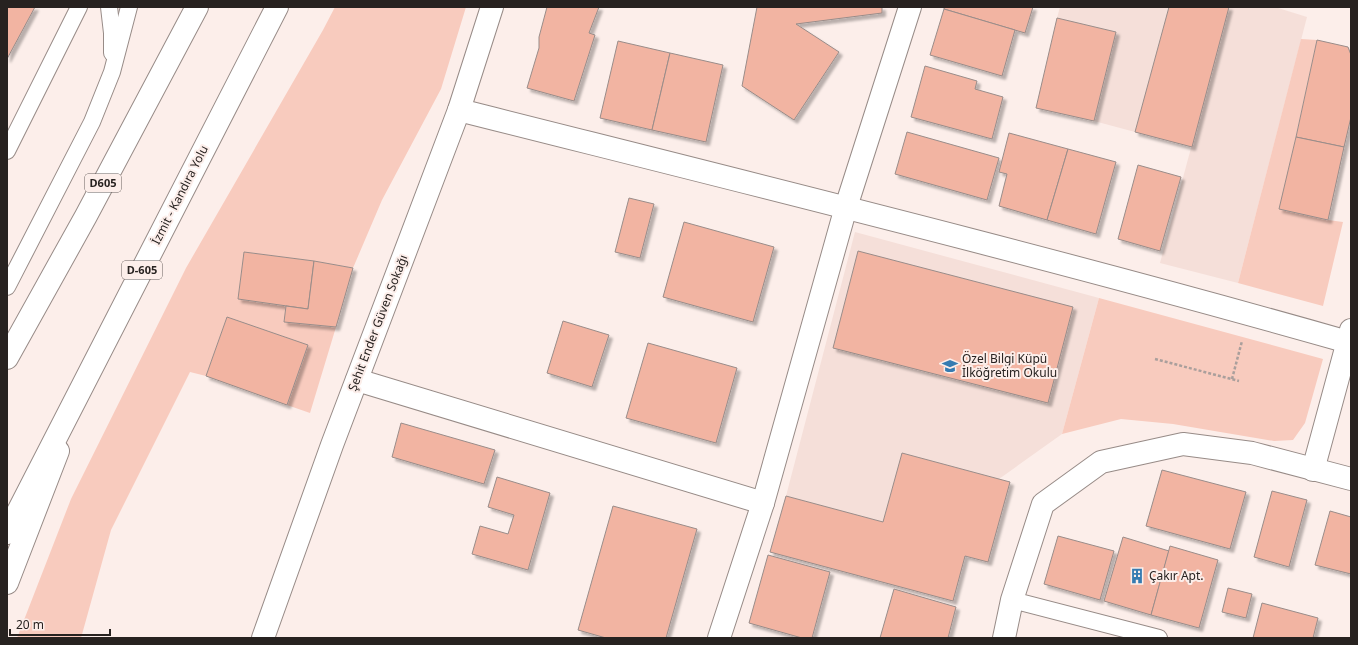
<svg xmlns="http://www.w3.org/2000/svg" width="1358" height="645" font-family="'Noto Sans',sans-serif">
<defs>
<filter id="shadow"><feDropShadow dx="3.5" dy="3.5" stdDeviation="1" flood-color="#0004"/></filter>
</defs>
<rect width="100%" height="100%" fill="#fceeea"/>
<!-- built -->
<g fill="#f5dfd9">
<path d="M 1060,7 L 1169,7 L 1135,132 L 1094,121 L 1116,32 L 1057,18 Z"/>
<path d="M 1229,7 L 1275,7 L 1307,17 L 1238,283 L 1160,263 Z"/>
<path d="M 855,232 L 1099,298 L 1062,434 L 999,479 L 902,453 L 883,522 L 786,496 Z"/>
</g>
<!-- green -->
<g fill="#f8cbbe">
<path d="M 335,7 L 466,7 L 441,89 L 382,200 L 353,268 L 314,261 L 244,252 L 238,299 L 286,306 L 284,322 L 336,327 L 310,413 L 287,405 L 308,345 L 227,317 L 206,376 L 190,372 L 111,530 L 81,638 L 17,638 L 71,499 L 186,268 L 323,30 Z"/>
<path d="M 1301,39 L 1317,40 L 1280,209 L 1328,220 L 1343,222 L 1323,306 L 1238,283 Z"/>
<path d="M 1099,298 L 1323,359 L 1305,423 L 1293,440 L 1274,441 L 1173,424 L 1121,419 L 1062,434 Z"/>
</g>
<!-- building -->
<g fill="#f2b4a2" stroke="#998c89" filter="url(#shadow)">
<path d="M 7,7 L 35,7 L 7,59 Z"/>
<path d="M 547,7 L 599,7 L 589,33 L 595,35 L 574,101 L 527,88 L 539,48 L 539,37 Z"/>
<path d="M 757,7 L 882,7 L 882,13 L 796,24 L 839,52 L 794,120 L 742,86 Z"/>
<path d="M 944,7 L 1033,7 L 1025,33 L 944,9 Z"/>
<path d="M 1169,7 L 1229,7 L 1192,147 L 1135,132 Z"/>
<path d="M 944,9 L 1015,30 L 1002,76 L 930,55 Z"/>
<path d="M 1057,18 L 1116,32 L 1094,121 L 1036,108 Z"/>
<path d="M 1317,40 L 1348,47 L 1351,55 L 1351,117 L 1344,147 L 1296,137 Z"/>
<path d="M 618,41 L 670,53 L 652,130 L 600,118 Z"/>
<path d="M 670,53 L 723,65 L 706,142 L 652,130 Z"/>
<path d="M 925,66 L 977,81 L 975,89 L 1003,97 L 992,139 L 911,117 Z"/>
<path d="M 907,132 L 999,158 L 987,200 L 895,174 Z"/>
<path d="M 1009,133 L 1068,149 L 1047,220 L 999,206 L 1007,174 L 999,172 Z"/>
<path d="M 1296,137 L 1344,147 L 1328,220 L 1279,209 Z"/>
<path d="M 1068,149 L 1116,162 L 1096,234 L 1047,220 Z"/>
<path d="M 1138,165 L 1181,177 L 1160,251 L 1118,239 Z"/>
<path d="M 629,198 L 654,204 L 640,258 L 615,252 Z"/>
<path d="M 684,222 L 774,247 L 753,322 L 663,297 Z"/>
<path d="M 858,251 L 1073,307 L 1048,403 L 833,348 Z"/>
<path d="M 244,252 L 314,261 L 308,309 L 238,299 Z"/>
<path d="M 314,261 L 353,268 L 336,327 L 284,322 L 286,306 L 308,309 Z"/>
<path d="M 227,317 L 308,345 L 287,405 L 206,376 Z"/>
<path d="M 563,321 L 609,335 L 592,387 L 547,373 Z"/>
<path d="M 648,343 L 737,368 L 716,443 L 626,418 Z"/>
<path d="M 401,423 L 495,450 L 484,484 L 392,457 Z"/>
<path d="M 902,453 L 1010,482 L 988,562 L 965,556 L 953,601 L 770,552 L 786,496 L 883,522 Z"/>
<path d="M 1162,470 L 1246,492 L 1230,549 L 1146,526 Z"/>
<path d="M 497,477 L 550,493 L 528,570 L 472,554 L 480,526 L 508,534 L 514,515 L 488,507 Z"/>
<path d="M 1272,491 L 1307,500 L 1289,567 L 1254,557 Z"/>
<path d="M 613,506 L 697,529 L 666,638 L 606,638 L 578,630 Z"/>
<path d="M 1330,511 L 1351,517 L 1351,574 L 1315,565 Z"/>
<path d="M 1058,536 L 1114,551 L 1100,600 L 1044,584 Z"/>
<path d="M 1123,537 L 1169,551 L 1151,615 L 1104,601 Z"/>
<path d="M 1170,546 L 1218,560 L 1199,628 L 1151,615 Z"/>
<path d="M 768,555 L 830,572 L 812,638 L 802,638 L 749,623 Z"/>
<path d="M 1228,588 L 1252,594 L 1246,618 L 1222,612 Z"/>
<path d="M 894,589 L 956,607 L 948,638 L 880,638 Z"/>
<path d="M 1262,603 L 1318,618 L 1313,638 L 1253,638 Z"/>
</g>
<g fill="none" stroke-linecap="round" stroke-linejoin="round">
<defs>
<g id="service">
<path d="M 109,7 L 112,33 L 112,53"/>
<path d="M 7,151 L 79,7"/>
<path d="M 7,287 L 92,122 L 112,72 L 129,7"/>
<path d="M 1012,600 L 1159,638"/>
</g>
<g id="minor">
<path d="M 459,110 C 756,185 1053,258 1348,342"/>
<path d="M 357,380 L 763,503"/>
<path d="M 1313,470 L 1351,330"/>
<path d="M 263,638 L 332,445 L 459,110 L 492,7"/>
<path d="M 719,638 L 763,503 L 846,207 L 910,7"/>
<path d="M 1004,638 L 1012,600 L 1043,504 L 1101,462 L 1183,444 L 1252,453 L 1351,479"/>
</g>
<path id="primary" d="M 7,583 L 58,451"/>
<g id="trunk">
<path d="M 7,358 L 86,216 L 197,7"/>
<path d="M 7,533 L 277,7"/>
</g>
</defs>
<!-- service casing -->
<use href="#service" stroke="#978b87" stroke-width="18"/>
<!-- minor casing -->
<use href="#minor" stroke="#978b87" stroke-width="24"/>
<!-- primary casing -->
<use href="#primary" stroke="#978b87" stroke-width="24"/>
<!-- trunk casing -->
<use href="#trunk" stroke="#978b87" stroke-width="24"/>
<!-- path -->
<g stroke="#aa9f9c" stroke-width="2.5" stroke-dasharray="3 2" stroke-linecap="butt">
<path d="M 1155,359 L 1239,381"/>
<path d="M 1232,379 L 1242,341"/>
</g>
<!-- service -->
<use href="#service" stroke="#fff" stroke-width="16"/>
<!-- minor -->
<use href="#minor" stroke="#fff" stroke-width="22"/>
<!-- primary -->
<use href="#primary" stroke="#fff" stroke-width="22"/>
<!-- trunk -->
<use href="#trunk" stroke="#fff" stroke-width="22"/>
</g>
<!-- icons -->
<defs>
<symbol id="school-bare" viewBox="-9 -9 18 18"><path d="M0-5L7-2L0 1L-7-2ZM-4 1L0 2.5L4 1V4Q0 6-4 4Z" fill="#367bb1" stroke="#fceeea" stroke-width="2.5" paint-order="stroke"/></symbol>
<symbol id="building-bare" viewBox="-9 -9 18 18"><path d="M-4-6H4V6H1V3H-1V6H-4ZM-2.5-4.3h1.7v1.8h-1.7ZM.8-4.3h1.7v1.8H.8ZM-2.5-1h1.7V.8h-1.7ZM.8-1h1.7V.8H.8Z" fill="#367bb1" stroke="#fceeea" stroke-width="2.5" paint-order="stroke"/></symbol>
</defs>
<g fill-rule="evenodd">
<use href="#school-bare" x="939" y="355" width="22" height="22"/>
<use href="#building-bare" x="1126" y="565" width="22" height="22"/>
</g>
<g text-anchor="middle" stroke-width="4" stroke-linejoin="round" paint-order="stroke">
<!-- shield labels -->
<g fill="#fceeea" stroke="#675f5d" stroke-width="1">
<rect x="85" y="174" width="36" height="18" rx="3"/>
<rect x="122" y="261" width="40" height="18" rx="3"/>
</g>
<g font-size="11" font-weight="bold" fill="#272220">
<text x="103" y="187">D605</text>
<text x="142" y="274">D-605</text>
</g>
<!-- street labels -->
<g font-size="12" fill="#272220" stroke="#fceeea">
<text transform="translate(180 195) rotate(-63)" y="4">İzmit - Kandıra Yolu</text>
<text transform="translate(378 323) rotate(-69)" y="4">Şehit Ender Güven Sokağı</text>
</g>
<!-- poi labels -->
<g font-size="12" fill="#272220" stroke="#fceeea" text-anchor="start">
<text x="962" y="363">Özel Bilgi Küpü<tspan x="962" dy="14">İlköğretim Okulu</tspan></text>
<text x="1149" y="580">Çakır Apt.</text>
</g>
</g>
<!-- border -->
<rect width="1358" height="645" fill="none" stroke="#272220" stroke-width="16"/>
<!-- scale -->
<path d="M10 629v6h100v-6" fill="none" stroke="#272220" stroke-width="2"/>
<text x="16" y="629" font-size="12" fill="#272220" stroke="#fceeea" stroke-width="3" paint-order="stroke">20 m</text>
</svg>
